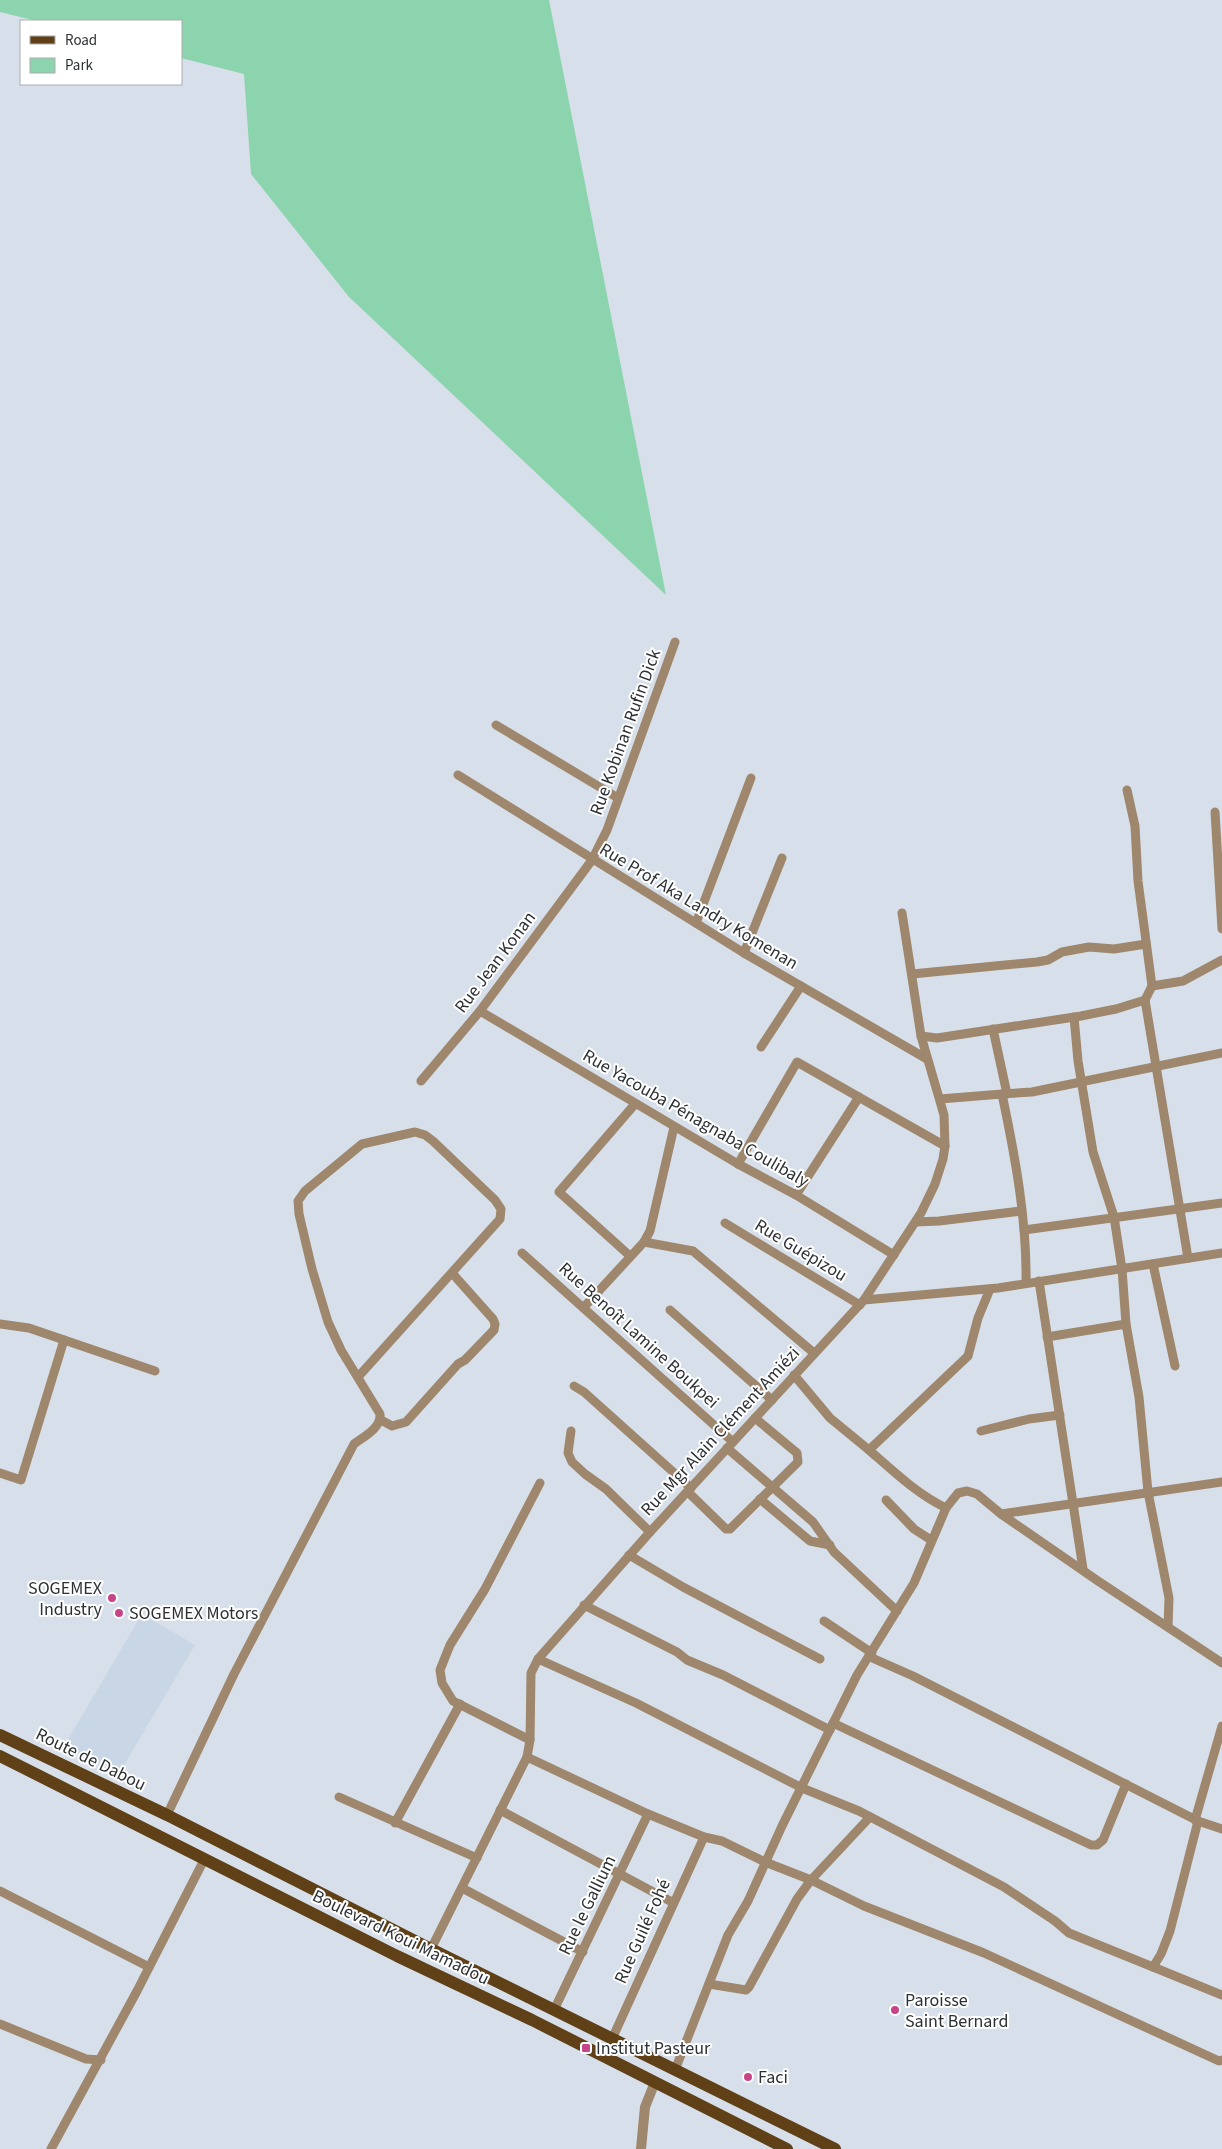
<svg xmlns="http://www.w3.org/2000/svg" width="1222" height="2149" font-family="'Source Sans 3',sans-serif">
<rect width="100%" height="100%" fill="#d7e0ea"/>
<!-- built -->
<path fill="#c8d6e6" d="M 142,1614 L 195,1645 L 117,1777 L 64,1746 Z"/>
<!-- green -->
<path fill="#8bd4ad" d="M 0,0 L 549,0 L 666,595 L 349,297 L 251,174 L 244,74 L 181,58 L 181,21 L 37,21 L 0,12 Z"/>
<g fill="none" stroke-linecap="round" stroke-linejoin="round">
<!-- minor -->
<g stroke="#9e876c" stroke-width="9">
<path d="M 496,725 L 618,798"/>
<path d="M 458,775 L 744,953 L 927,1059"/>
<path d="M 1215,812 L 1222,929"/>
<path d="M 696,923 L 751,778"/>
<path d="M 744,953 L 782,858"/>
<path d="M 912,974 L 1037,962 L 1048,960 L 1062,952 L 1089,947 L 1114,949 L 1146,944"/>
<path d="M 1152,986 L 1183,981 L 1222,960"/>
<path d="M 1145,1000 L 1188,1258"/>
<path d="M 480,1011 L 738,1164 L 796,1195 L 894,1255"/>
<path d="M 1074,1017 L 1078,1061 L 1093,1152 L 1114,1217 L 1122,1269 L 1126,1324 L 1139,1397 L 1148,1492 L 1169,1598 L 1168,1627"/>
<path d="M 993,1029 L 1007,1094"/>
<path d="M 921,1036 L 937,1038 L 1081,1016 L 1116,1009 L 1145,1000 L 1152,986 L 1138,881 L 1135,826 L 1127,790"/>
<path d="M 761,1047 L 801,986"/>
<path d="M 421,1081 L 480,1011 L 592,860 L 607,830 L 675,642"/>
<path d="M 1002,1094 L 1032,1092 L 1222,1053"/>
<path d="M 940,1099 L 1002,1094 C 1015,1156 1027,1220 1026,1283"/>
<path d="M 738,1164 L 797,1062 L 945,1146"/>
<path d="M 796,1195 L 859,1097"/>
<path d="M 916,1222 L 939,1221 L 1021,1211"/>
<path d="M 725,1223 L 860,1305"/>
<path d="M 1024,1230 L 1222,1203"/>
<path d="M 644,1242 L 693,1251 L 814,1353"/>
<path d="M 522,1253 L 733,1442"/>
<path d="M 630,1256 L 559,1192 L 635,1104"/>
<path d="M 1153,1264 L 1175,1366"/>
<path d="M 1039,1281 L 1083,1569"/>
<path d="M 864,1300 L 998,1288 L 1222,1253"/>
<path d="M 584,1307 L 644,1242 L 650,1231 L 674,1127"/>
<path d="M 670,1310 L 772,1400"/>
<path d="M 0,1324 L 29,1328 L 155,1371"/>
<path d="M 1047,1337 L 1126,1324"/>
<path d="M 794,1375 L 830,1418 L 869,1450"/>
<path d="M 574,1386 L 584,1392 L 691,1488"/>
<path d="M 381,1420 L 392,1426 L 406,1422 L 458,1364 L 465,1360 L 494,1330 L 495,1324 L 493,1319 L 452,1273"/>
<path d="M 571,1431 L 568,1453 L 572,1462 L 585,1474 L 606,1489 L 650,1532"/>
<path d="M 981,1431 L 1029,1419 L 1060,1415"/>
<path d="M 727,1448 L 813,1522 L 834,1552 L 897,1611"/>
<path d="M 0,1473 L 21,1480 L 64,1340"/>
<path d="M 688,1492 L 726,1529 L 730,1529 L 798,1462 L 797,1453 L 755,1418"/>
<path d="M 760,1499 L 810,1541 L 830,1545"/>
<path d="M 886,1500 L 914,1529 L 931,1540"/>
<path d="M 946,1508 C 917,1494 893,1471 869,1450 L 968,1356 L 978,1318 L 990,1289"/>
<path d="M 1001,1514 L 1222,1482"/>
<path d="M 629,1555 L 683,1587 L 820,1659"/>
<path d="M 584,1605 L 677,1652 L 687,1660 L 723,1675 L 830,1730"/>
<path d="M 824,1621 L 872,1653"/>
<path d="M 538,1659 L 636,1703 L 802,1788 L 859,1811 L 1004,1887 L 1055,1921 L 1069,1933 L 1153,1967 L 1161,1954 L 1170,1931 L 1198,1821 L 913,1676 L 870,1657"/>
<path d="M 833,1723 L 1091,1845 L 1097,1845 L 1103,1840 L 1126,1784"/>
<path d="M 530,1740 L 453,1701 L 442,1683 L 440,1670 L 450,1645 L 485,1589 L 540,1483"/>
<path d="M 527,1757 L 648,1814 L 704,1837 L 722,1841 L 765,1862 L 811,1880 L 864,1906 L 984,1953 L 1219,2061 L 1222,2060"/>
<path d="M 339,1797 L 477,1858"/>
<path d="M 500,1810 L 672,1902"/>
<path d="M 167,1815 L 234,1674 L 354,1444 C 365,1436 381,1428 380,1414 L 341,1350 L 328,1322 L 312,1269 L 299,1214 L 298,1201 L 305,1191 L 362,1144 L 415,1132 L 425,1135 L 433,1141 L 495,1200 L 501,1209 L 500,1219 L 358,1377"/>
<path d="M 1195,1820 L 1222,1726"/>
<path d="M 1198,1821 L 1222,1829"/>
<path d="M 395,1823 L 460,1704"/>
<path d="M 462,1888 L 583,1952"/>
<path d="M 0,1891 L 149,1967"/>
<path d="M 431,1949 L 527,1757 L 530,1740 L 531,1673 L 538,1659 L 650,1532 L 864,1300 L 921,1213 L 935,1184 L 943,1159 L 945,1146 L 944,1115 L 921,1036 L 902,913"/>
<path d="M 1153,1967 L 1222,1995"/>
<path d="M 709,1984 L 746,1990 L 749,1987 L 797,1899 L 811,1880 L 869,1818"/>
<path d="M 554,2010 L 648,1814"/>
<path d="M 0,2024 L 86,2059 L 101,2060"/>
<path d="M 612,2039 L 704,1837"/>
<path d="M 675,2070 L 728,1935 L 748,1901 L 782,1826 L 857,1675 L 914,1583 L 946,1508 L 958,1493 L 967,1491 L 977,1494 L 1001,1514 L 1098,1581 L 1222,1663"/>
<path d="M 51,2149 L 137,1991 L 205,1858"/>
</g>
<!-- tertiary -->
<path stroke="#9e876c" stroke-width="10" d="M 641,2149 L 645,2107 L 655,2082"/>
<!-- primary -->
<g stroke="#604017" stroke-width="12">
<path d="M 0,1735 L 167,1815 L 431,1949 L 835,2149"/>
<path d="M 0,1756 L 397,1956 L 532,2020 L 787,2149"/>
</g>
</g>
<!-- markers -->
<g fill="#c84488" stroke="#fff" stroke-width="2">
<circle cx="112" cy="1598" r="5"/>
<circle cx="119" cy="1613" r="5"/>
<circle cx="895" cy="2010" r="5"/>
<rect x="581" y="2043" width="10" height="10" rx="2.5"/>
<circle cx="748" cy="2077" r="5"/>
</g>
<g text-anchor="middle" stroke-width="4" stroke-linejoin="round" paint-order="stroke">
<!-- street labels -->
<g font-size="18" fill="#2d3134" stroke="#fff">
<text transform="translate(625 732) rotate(-70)" y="6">Rue Kobinan Rufin Dick</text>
<text transform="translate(699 906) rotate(31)" y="6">Rue Prof Aka Landry Komenan</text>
<text transform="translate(495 962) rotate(-53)" y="6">Rue Jean Konan</text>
<text transform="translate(696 1118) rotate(30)" y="6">Rue Yacouba Pénagnaba Coulibaly</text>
<text transform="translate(801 1250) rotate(31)" y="6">Rue Guépizou</text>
<text transform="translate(639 1335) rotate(42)" y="6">Rue Benoît Lamine Boukpei</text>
<text transform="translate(720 1431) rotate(-47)" y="6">Rue Mgr Alain Clément Amiézi</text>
<text transform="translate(91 1759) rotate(26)" y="6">Route de Dabou</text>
<text transform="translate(587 1905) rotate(-64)" y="6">Rue le Gallium</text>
<text transform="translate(642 1931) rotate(-66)" y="6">Rue Guilé Fohé</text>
<text transform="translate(401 1937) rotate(26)" y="6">Boulevard Koui Mamadou</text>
</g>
<!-- poi labels -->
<g font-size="18" fill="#2d3134" stroke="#fff" text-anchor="start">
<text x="102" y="1594" text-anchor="end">SOGEMEX<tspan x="102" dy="21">Industry</tspan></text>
<text x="129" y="1619">SOGEMEX Motors</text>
<text x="905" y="2006">Paroisse<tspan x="905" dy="21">Saint Bernard</tspan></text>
<text x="596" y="2054">Institut Pasteur</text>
<text x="758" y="2083">Faci</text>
</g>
</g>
<!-- legend -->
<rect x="20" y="20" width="162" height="65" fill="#ffffff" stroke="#abadae"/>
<rect x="30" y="36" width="25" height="8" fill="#604017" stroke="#abadae"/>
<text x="65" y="45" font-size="15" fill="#2d3134">Road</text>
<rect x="30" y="58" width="25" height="15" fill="#8bd4ad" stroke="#abadae"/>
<text x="65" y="70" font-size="15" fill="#2d3134">Park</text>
</svg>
